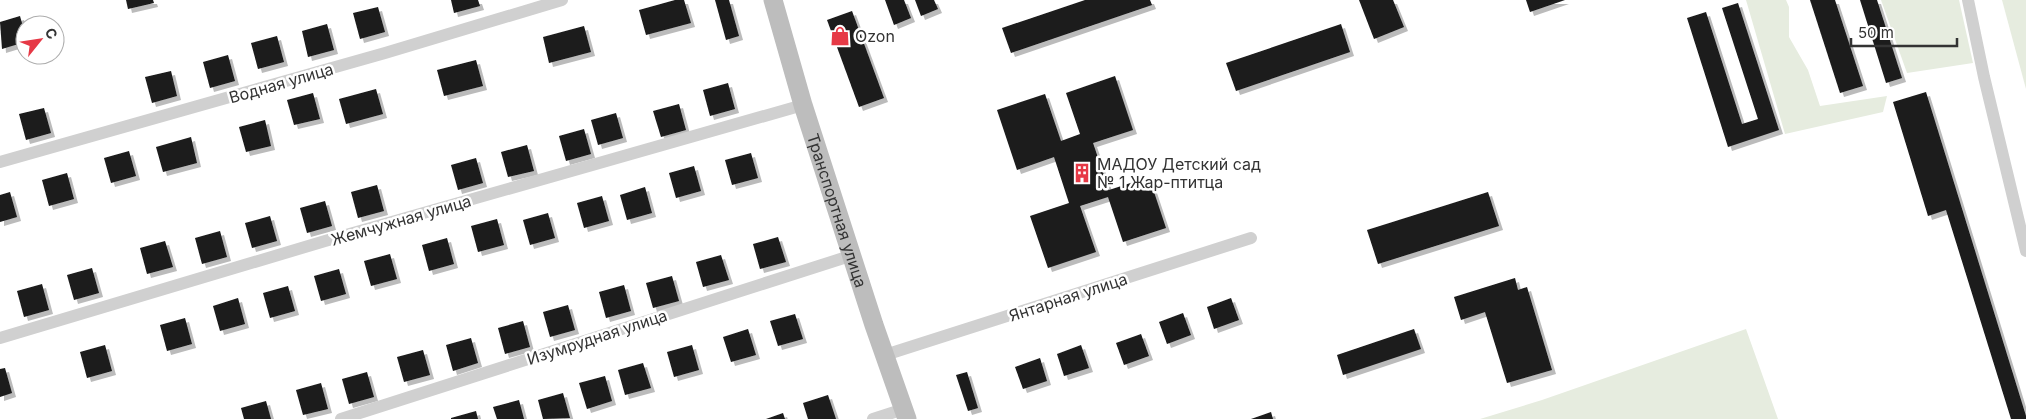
<svg xmlns="http://www.w3.org/2000/svg" width="2026" height="419" font-family="Inter,sans-serif">
<defs>
<filter id="shadow"><feDropShadow dx="4" dy="4" stdDeviation="0" flood-color="#0004"/></filter>
</defs>
<rect width="100%" height="100%" fill="#fff"/>
<!-- green -->
<g fill="#e6ecdf">
<path d="M 1746,0 L 1786,0 L 1789,7 L 1789,37 L 1808,70 L 1820,106 L 1887,96 L 1883,112 L 1785,134 Z"/>
<path d="M 1881,0 L 1959,0 L 1973,63 L 1907,73 Z"/>
<path d="M 2002,0 L 2026,0 L 2026,89 Z"/>
<path d="M 1746,329 L 1778,419 L 1480,419 L 1542,400 Z"/>
</g>
<!-- building -->
<g fill="#1a1a1a" filter="url(#shadow)">
<path d="M 126,0 L 153,0 L 154,3 L 128,9 Z"/>
<path d="M 451,0 L 478,0 L 480,6 L 454,13 Z"/>
<path d="M 675,0 L 684,0 L 691,23 L 646,35 L 639,10 Z"/>
<path d="M 715,0 L 729,0 L 739,36 L 726,40 Z"/>
<path d="M 885,0 L 904,0 L 911,18 L 894,25 Z"/>
<path d="M 915,0 L 934,0 L 938,9 L 921,16 Z"/>
<path d="M 1085,0 L 1150,0 L 1152,5 L 1011,53 L 1002,28 Z"/>
<path d="M 1359,0 L 1393,0 L 1404,27 L 1374,39 Z"/>
<path d="M 1526,0 L 1565,0 L 1530,12 Z"/>
<path d="M 1810,0 L 1835,0 L 1863,86 L 1840,93 Z"/>
<path d="M 1860,0 L 1877,0 L 1902,78 L 1886,83 Z"/>
<path d="M 1738,3 L 1779,130 L 1728,147 L 1687,18 L 1706,12 L 1742,124 L 1758,119 L 1722,8 Z"/>
<path d="M 378,7 L 385,32 L 360,39 L 353,13 Z"/>
<path d="M 852,11 L 884,98 L 859,107 L 827,20 Z"/>
<path d="M 20,16 L 25,34 L 25,42 L 2,49 L 0,22 Z"/>
<path d="M 327,24 L 334,50 L 308,57 L 302,31 Z"/>
<path d="M 1341,24 L 1350,52 L 1236,91 L 1226,63 Z"/>
<path d="M 584,26 L 591,52 L 549,63 L 543,37 Z"/>
<path d="M 277,36 L 284,62 L 258,69 L 251,43 Z"/>
<path d="M 228,55 L 235,81 L 210,88 L 203,62 Z"/>
<path d="M 476,60 L 483,86 L 444,96 L 437,70 Z"/>
<path d="M 171,71 L 177,96 L 152,103 L 145,77 Z"/>
<path d="M 1115,76 L 1133,130 L 1093,143 L 1109,190 L 1149,177 L 1166,228 L 1123,242 L 1108,197 L 1080,206 L 1096,252 L 1048,268 L 1030,216 L 1069,203 L 1054,157 L 1017,170 L 997,110 L 1045,94 L 1061,141 L 1080,134 L 1066,93 Z"/>
<path d="M 728,83 L 735,109 L 710,116 L 703,90 Z"/>
<path d="M 376,89 L 383,114 L 346,124 L 339,99 Z"/>
<path d="M 1926,92 L 2026,416 L 2026,419 L 2011,419 L 1946,210 L 1928,216 L 1893,102 Z"/>
<path d="M 313,93 L 320,119 L 294,125 L 287,100 Z"/>
<path d="M 679,104 L 686,130 L 661,137 L 653,111 Z"/>
<path d="M 44,108 L 51,133 L 26,140 L 19,114 Z"/>
<path d="M 616,113 L 623,138 L 598,145 L 591,120 Z"/>
<path d="M 265,120 L 271,146 L 246,152 L 239,127 Z"/>
<path d="M 584,129 L 591,154 L 566,161 L 559,136 Z"/>
<path d="M 191,137 L 197,163 L 163,172 L 156,147 Z"/>
<path d="M 527,145 L 534,171 L 508,177 L 501,152 Z"/>
<path d="M 129,151 L 136,176 L 111,183 L 104,158 Z"/>
<path d="M 751,153 L 758,178 L 732,185 L 725,160 Z"/>
<path d="M 476,158 L 483,183 L 458,190 L 451,165 Z"/>
<path d="M 694,166 L 701,191 L 676,198 L 669,173 Z"/>
<path d="M 67,173 L 74,199 L 49,206 L 42,180 Z"/>
<path d="M 377,185 L 384,211 L 358,218 L 351,192 Z"/>
<path d="M 645,187 L 652,213 L 627,220 L 620,195 Z"/>
<path d="M 10,192 L 17,217 L 0,222 L 0,195 Z"/>
<path d="M 1488,192 L 1499,226 L 1378,264 L 1367,230 Z"/>
<path d="M 602,196 L 609,221 L 584,228 L 577,203 Z"/>
<path d="M 325,201 L 332,226 L 307,233 L 300,208 Z"/>
<path d="M 548,213 L 555,238 L 530,245 L 523,220 Z"/>
<path d="M 270,216 L 277,241 L 252,248 L 245,223 Z"/>
<path d="M 497,219 L 504,245 L 478,252 L 471,226 Z"/>
<path d="M 220,231 L 227,257 L 202,264 L 195,238 Z"/>
<path d="M 778,237 L 786,262 L 760,269 L 753,244 Z"/>
<path d="M 447,238 L 454,264 L 429,271 L 422,245 Z"/>
<path d="M 165,241 L 173,267 L 147,274 L 140,248 Z"/>
<path d="M 390,254 L 397,279 L 371,286 L 364,261 Z"/>
<path d="M 721,255 L 729,280 L 703,287 L 696,262 Z"/>
<path d="M 92,268 L 99,293 L 74,300 L 67,275 Z"/>
<path d="M 339,269 L 346,294 L 321,301 L 314,276 Z"/>
<path d="M 672,276 L 679,301 L 653,308 L 646,283 Z"/>
<path d="M 1515,278 L 1518,290 L 1527,287 L 1552,370 L 1507,383 L 1485,312 L 1461,320 L 1454,297 Z"/>
<path d="M 42,284 L 49,310 L 24,317 L 17,291 Z"/>
<path d="M 624,285 L 631,311 L 606,318 L 599,292 Z"/>
<path d="M 288,286 L 295,311 L 270,318 L 263,293 Z"/>
<path d="M 238,298 L 245,324 L 220,331 L 213,306 Z"/>
<path d="M 1231,298 L 1239,320 L 1214,329 L 1207,307 Z"/>
<path d="M 568,305 L 575,330 L 550,337 L 543,312 Z"/>
<path d="M 1183,313 L 1191,335 L 1167,344 L 1159,322 Z"/>
<path d="M 795,314 L 803,339 L 778,346 L 770,321 Z"/>
<path d="M 185,318 L 192,344 L 167,351 L 160,325 Z"/>
<path d="M 523,321 L 530,347 L 505,354 L 498,328 Z"/>
<path d="M 748,329 L 756,355 L 731,362 L 723,337 Z"/>
<path d="M 1414,329 L 1421,349 L 1343,375 L 1337,355 Z"/>
<path d="M 1141,334 L 1149,356 L 1124,365 L 1116,343 Z"/>
<path d="M 471,338 L 478,363 L 453,371 L 446,345 Z"/>
<path d="M 105,345 L 112,371 L 87,378 L 80,352 Z"/>
<path d="M 692,345 L 699,370 L 674,377 L 667,352 Z"/>
<path d="M 1081,345 L 1089,368 L 1064,376 L 1057,354 Z"/>
<path d="M 423,350 L 430,375 L 404,382 L 397,357 Z"/>
<path d="M 1040,358 L 1047,381 L 1023,389 L 1015,367 Z"/>
<path d="M 643,363 L 651,388 L 625,395 L 618,370 Z"/>
<path d="M 5,368 L 12,393 L 0,397 L 0,369 Z"/>
<path d="M 367,372 L 374,397 L 349,404 L 342,379 Z"/>
<path d="M 967,372 L 978,408 L 968,411 L 956,375 Z"/>
<path d="M 605,376 L 612,401 L 587,409 L 579,383 Z"/>
<path d="M 321,383 L 328,409 L 303,415 L 296,390 Z"/>
<path d="M 563,393 L 570,418 L 543,419 L 538,400 Z"/>
<path d="M 828,395 L 836,419 L 808,419 L 803,403 Z"/>
<path d="M 519,400 L 524,419 L 497,419 L 493,407 Z"/>
<path d="M 266,401 L 271,419 L 244,419 L 241,408 Z"/>
<path d="M 476,411 L 478,419 L 451,419 L 451,418 Z"/>
<path d="M 1271,412 L 1273,419 L 1251,419 Z"/>
<path d="M 783,413 L 785,419 L 766,419 Z"/>
</g>
<g fill="none" stroke-linecap="round" stroke-linejoin="round">
<!-- street -->
<g stroke="#d0d0d0" stroke-width="12">
<path d="M 1968,0 L 1984,77 L 2026,251"/>
<path d="M 0,162 L 385,53 L 562,0"/>
<path d="M 0,338 L 325,241 L 803,105"/>
<path d="M 885,355 L 1251,238"/>
<path d="M 341,419 L 853,255"/>
<path d="M 873,419 L 904,409"/>
</g>
<!-- secondary -->
<path stroke="#bdbdbd" stroke-width="19" id="s1" d="M 773,0 L 803,105 L 874,325 L 907,419"/>
</g>
<!-- icons -->
<defs>
<symbol id="shop-bare" viewBox="-9 -9 18 18"><path d="M-5-2.5h2.3a2.7 3.5 0 0 1 5.4 0H5L5.5 6h-11ZM-1.5-2.5h3a1.5 2.3 0 0 0-3 0Z" fill="#e63946" stroke="#fff" stroke-width="2.5" paint-order="stroke"/></symbol>
<symbol id="building-bare" viewBox="-9 -9 18 18"><path d="M-4-6H4V6H1V3H-1V6H-4ZM-2.5-4.3h1.7v1.8h-1.7ZM.8-4.3h1.7v1.8H.8ZM-2.5-1h1.7V.8h-1.7ZM.8-1h1.7V.8H.8Z" fill="#e63946" stroke="#fff" stroke-width="2.5" paint-order="stroke"/></symbol>
</defs>
<g fill-rule="evenodd">
<use href="#shop-bare" x="826" y="22" width="28" height="28"/>
<use href="#building-bare" x="1068" y="159" width="28" height="28"/>
</g>
<g text-anchor="middle" stroke-width="5" stroke-linejoin="round" paint-order="stroke">
<!-- poi labels -->
<g font-size="16" fill="#333" stroke="#fff" text-anchor="start">
<text x="855" y="42">Ozon</text>
<text x="1097" y="170">МАДОУ Детский сад<tspan x="1097" dy="18">№ 1 Жар-птитца</tspan></text>
</g>
<!-- street labels -->
<g font-size="16" fill="#333" stroke="#fff">
<text transform="translate(281 83) rotate(-16)" y="6">Водная улица</text>
<text dy="6" stroke="none"><textPath href="#s1" startOffset="220">Транспортная улица</textPath></text>
<text transform="translate(401 220) rotate(-16)" y="6">Жемчужная улица</text>
<text transform="translate(1068 297) rotate(-18)" y="6">Янтарная улица</text>
<text transform="translate(597 337) rotate(-18)" y="6">Изумрудная улица</text>
</g>
</g>
<!-- north arrow -->
<g transform="translate(40 40) rotate(60)"><circle r="24" fill="#ffffff" stroke="#adadad"/>
<path d="M0-4L9 19L0 12L-9 19Z" fill="#e63946"/>
<text y="-8" font-size="14" font-weight="bold" text-anchor="middle" fill="#333333">С</text>
</g>
<!-- scale -->
<path d="M1851 38v8h106v-8" fill="none" stroke="#333333" stroke-width="2.5"/>
<text x="1858" y="38" font-size="15" fill="#333333" stroke="#ffffff" stroke-width="4" paint-order="stroke">50 m</text>
</svg>
